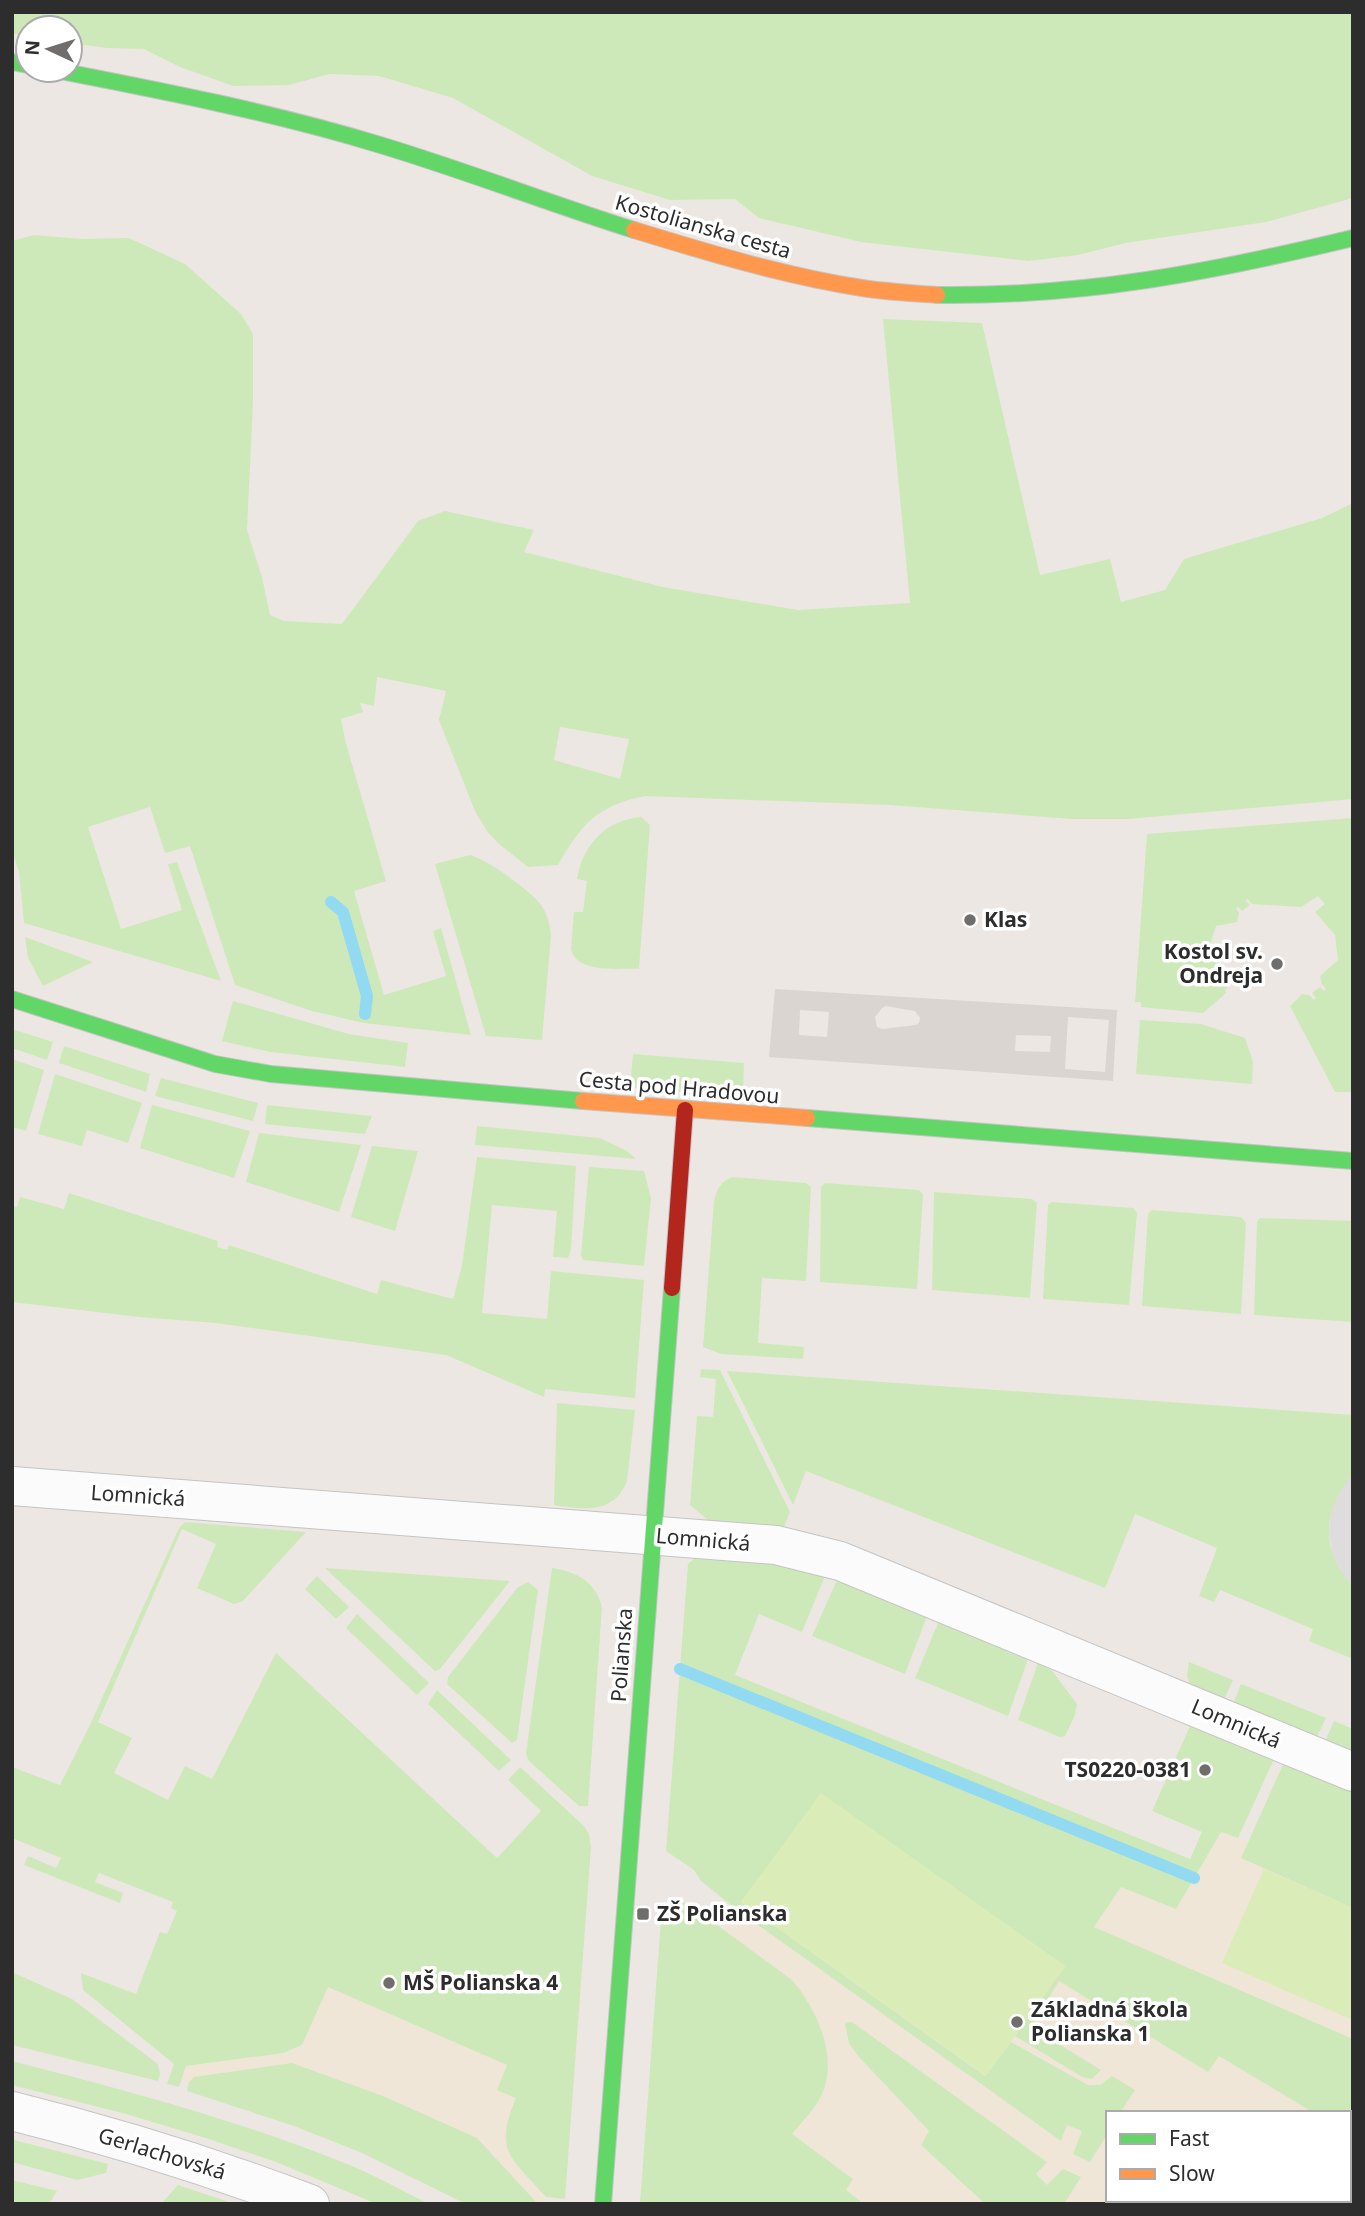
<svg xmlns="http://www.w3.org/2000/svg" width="1365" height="2216" font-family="'Noto Sans',sans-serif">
<rect width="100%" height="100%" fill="#ece7e2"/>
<!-- industrial -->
<path fill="#dfdcde" d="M 1353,1474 L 1353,1586 L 1344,1576 L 1333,1556 L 1329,1532 L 1331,1509 L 1341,1487 Z"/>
<!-- education -->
<g fill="#efe6d7" fill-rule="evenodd">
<path d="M 946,1816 L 1176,1909 L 1221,1832 L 1353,1883 L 1353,2204 L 666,2204 L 723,1932 L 738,1908 L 701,1881 ZM 1108,2113 L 1349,2113 L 1349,2200 L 1108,2200 Z"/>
<path d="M 262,1866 L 566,1901 L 545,2204 L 485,2204 L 224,2093 L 180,2079 Z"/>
</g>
<!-- green -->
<g fill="#cee9b9" fill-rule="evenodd">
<path d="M 12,12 L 1353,12 L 1353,198 L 1266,222 L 1126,243 L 1078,255 L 1029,261 L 861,242 L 759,218 L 735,199 L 670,200 L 592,176 L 453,98 L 379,76 L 330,74 L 289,85 L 233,86 L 180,67 L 144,49 L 107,48 L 70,43 L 70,28 L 28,28 L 28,37 L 12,33 Z"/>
<path d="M 34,235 L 82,239 L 129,238 L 185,264 L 241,314 L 253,334 L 253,403 L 247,530 L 262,577 L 270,615 L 284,621 L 342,624 L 418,521 L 445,511 L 534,530 L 524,552 L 663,587 L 798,610 L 910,603 L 883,319 L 982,323 L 1040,575 L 1110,559 L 1121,602 L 1165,590 L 1184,559 L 1322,518 L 1353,503 L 1353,799 L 1128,819 L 1072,819 L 889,805 L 645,796 C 597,806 582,823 558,865 L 528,867 L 498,843 L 487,831 L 475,811 L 439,720 L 446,691 L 377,677 L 374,706 L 360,703 L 363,712 L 341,719 L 345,740 L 386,881 L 354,891 L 384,995 L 446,976 L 433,931 L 441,928 L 471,1035 L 364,1023 L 312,1011 L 235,985 L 190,846 L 165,853 L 150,807 L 88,827 L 121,929 L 182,910 L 168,864 L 177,862 L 221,981 L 24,923 L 19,872 L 12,851 L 12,241 ZM 560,727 L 629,739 L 620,779 L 554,760 Z"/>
<path d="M 641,817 L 650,825 L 639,969 C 620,968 576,974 571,949 L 574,912 L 583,912 L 587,881 L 577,879 C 583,845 605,820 641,817 Z"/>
<path d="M 1353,818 L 1353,1092 L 1335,1092 L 1290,1006 L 1302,994 L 1309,995 L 1314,1000 L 1316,998 L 1312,993 L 1320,987 L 1324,991 L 1326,989 L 1322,984 L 1320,976 L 1338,960 L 1335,935 L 1315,912 L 1325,904 L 1318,896 L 1301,907 L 1252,904 L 1247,898 L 1246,901 L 1250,905 L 1242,911 L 1238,907 L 1236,908 L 1239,913 L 1237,922 L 1216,926 L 1208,952 L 1223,968 L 1221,976 L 1216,981 L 1219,983 L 1222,980 L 1228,987 L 1225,990 L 1226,993 L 1203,1013 L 1141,1007 L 1141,1002 L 1135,1002 L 1147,834 Z"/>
<path d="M 470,855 C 487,859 531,891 541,905 C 548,915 550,925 551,936 L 542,1040 L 486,1036 L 435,864 Z"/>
<path d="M 25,937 L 93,962 L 43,986 L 28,958 Z"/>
<path d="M 233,1001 L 349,1034 L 408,1043 L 405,1067 L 271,1052 L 222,1041 Z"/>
<path d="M 1140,1020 L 1201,1024 L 1245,1038 L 1253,1062 L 1252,1084 L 1136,1074 Z"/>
<path d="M 12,1029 L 53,1042 L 47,1060 L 12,1048 Z"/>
<path d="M 64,1046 L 150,1074 L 146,1092 L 59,1063 Z"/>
<path d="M 633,1054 L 744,1063 L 743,1097 L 630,1088 Z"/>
<path d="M 12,1059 L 44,1070 L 26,1131 L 12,1127 Z"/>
<path d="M 55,1074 L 142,1103 L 128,1143 L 87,1130 L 82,1146 L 38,1134 Z"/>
<path d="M 161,1078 L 258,1103 L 253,1121 L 155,1096 Z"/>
<path d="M 152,1105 L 250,1131 L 234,1178 L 140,1148 Z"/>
<path d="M 267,1105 L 372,1116 L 365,1134 L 265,1124 Z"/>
<path d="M 477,1126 L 600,1138 L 627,1151 L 636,1159 L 475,1145 Z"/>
<path d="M 259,1133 L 361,1145 L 339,1212 L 246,1182 Z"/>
<path d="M 372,1146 L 418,1151 L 395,1231 L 351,1217 Z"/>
<path d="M 477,1157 L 576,1166 L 571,1250 L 568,1258 L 553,1257 L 557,1211 L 492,1205 L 482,1313 L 547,1319 L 551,1271 L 644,1280 L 635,1398 L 545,1389 L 544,1397 L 446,1355 L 216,1323 L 139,1317 L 12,1302 L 12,1206 L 17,1207 L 20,1197 L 64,1209 L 69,1193 L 218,1241 L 217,1247 L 227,1250 L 229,1245 L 377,1294 L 381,1280 L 453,1299 L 462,1266 Z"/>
<path d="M 589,1167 L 644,1171 L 651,1198 L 644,1266 L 583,1260 L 581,1255 Z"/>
<path d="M 732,1177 L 806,1183 L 811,1187 L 806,1281 L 762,1278 L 758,1343 L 804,1347 L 803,1359 L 721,1354 L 703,1347 L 714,1201 C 717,1189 720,1182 732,1177 Z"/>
<path d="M 825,1183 L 919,1190 L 923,1194 L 917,1289 L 820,1282 L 821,1187 Z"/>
<path d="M 934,1192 L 1032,1199 L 1037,1203 L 1030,1298 L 932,1290 Z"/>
<path d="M 1052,1202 L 1133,1208 L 1137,1213 L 1129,1305 L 1043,1299 L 1048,1205 Z"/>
<path d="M 1152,1210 L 1241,1217 L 1246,1223 L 1241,1314 L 1142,1306 L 1148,1214 Z"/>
<path d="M 1260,1218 L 1353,1221 L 1353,1322 L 1254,1315 L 1257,1222 Z"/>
<path d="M 701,1369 L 720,1370 L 790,1512 L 782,1531 L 715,1526 L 690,1505 L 697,1416 L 713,1417 L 716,1379 L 700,1377 Z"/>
<path d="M 727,1371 L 1353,1415 L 1353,1474 C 1322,1509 1320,1551 1353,1586 L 1353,1659 L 1309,1641 L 1313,1629 L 1220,1590 L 1214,1602 L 1199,1596 L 1217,1548 L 1135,1514 L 1105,1588 L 806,1471 L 793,1505 Z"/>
<path d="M 557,1403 L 635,1410 L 627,1481 C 614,1514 584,1510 554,1505 Z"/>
<path d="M 185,1522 L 306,1532 L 243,1601 L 234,1604 L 197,1588 L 216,1544 L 182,1529 L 98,1722 L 132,1738 L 114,1773 L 168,1800 L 185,1766 L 212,1779 L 276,1653 L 497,1858 L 541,1811 L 508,1780 L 520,1767 L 584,1826 L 589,1834 L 591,1847 L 565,2199 L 546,2197 C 511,2157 493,2152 516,2098 L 497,2090 L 507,2065 L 328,1987 L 302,2045 L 283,2053 L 186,2066 L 179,2087 L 167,2084 L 174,2064 L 83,1990 L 81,1973 L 136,1994 L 160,1932 L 167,1934 L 177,1911 L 171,1908 L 173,1902 L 99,1873 L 95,1882 L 123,1893 L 120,1903 L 24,1865 L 28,1856 L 56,1868 L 61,1858 L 12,1838 L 12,1767 L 60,1785 L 89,1727 L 179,1528 Z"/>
<path d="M 737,1553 L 825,1576 L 802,1632 L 759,1614 L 735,1675 L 1190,1859 L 1202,1832 L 1152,1811 L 1190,1726 L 1275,1757 L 1238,1838 L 1221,1832 L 1176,1909 L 1121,1887 L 1094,1927 L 1353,2039 L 1353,2136 L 1349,2134 L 1349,2113 L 1314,2113 L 1219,2056 L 1208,2072 L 1059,1981 L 1031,2027 L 1101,2070 L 1092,2079 L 1082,2077 L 1015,2036 L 1065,1966 L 821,1794 L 741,1902 L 985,2076 L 1011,2042 L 1088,2085 L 1100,2085 L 1112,2076 L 1135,2090 L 1120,2113 L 1108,2113 L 1108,2133 L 1090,2162 L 1073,2154 L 1082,2131 L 1067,2125 L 1061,2141 L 737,1910 L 701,1881 L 694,1870 L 666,1851 L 688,1564 L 695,1558 Z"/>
<path d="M 325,1568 L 510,1581 L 440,1669 L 435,1671 Z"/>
<path d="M 552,1568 C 577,1572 595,1581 602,1607 L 588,1806 L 579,1806 L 528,1760 L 526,1753 Z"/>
<path d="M 317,1576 L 349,1607 L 336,1619 L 305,1589 Z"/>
<path d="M 837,1580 L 927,1616 L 905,1674 L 812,1636 Z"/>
<path d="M 528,1582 L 538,1590 L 517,1740 L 512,1743 L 447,1684 L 448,1677 L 517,1588 Z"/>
<path d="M 357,1614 L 429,1683 L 417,1695 L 346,1628 Z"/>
<path d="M 939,1621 L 1029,1656 L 1008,1716 L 915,1678 Z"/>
<path d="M 1039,1660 L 1053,1672 L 1077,1704 L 1075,1715 L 1065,1736 L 1060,1737 L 1018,1720 Z"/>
<path d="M 1189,1662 L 1233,1680 L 1220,1708 L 1191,1689 L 1187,1676 Z"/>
<path d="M 1241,1684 L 1326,1718 L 1313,1745 L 1230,1712 Z"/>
<path d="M 437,1690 L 511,1760 L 499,1771 L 428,1704 Z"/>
<path d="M 1334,1721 L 1353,1729 L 1353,1760 L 1322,1748 Z"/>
<path d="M 1285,1760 L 1353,1786 L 1353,1908 L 1241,1858 Z"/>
<path d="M 673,1902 L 684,1903 L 694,1908 L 792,1980 C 818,2010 841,2062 819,2100 C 812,2112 801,2123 792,2134 L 853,2179 L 846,2190 L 864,2204 L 640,2204 L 662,1906 Z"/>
<path d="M 12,1972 L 72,1999 L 158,2064 L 160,2074 L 158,2081 L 12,2045 Z"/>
<path d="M 848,2022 L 852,2022 L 1047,2162 L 1036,2174 L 1047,2185 L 1063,2169 L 1081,2177 L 1064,2204 L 981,2204 L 982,2201 L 921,2145 L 929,2131 L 858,2056 L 849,2043 L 845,2024 Z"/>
<path d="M 12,2061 C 128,2091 242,2121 352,2166 C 378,2177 403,2191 429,2204 L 377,2204 L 276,2162 L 209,2139 L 126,2114 L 12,2085 Z"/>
<path d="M 292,2063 L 383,2096 L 477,2138 L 538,2204 L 466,2204 L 362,2153 L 294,2126 L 187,2091 L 189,2082 L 194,2077 Z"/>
<path d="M 14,2140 L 108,2164 L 106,2173 L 77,2180 L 12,2162 Z"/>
<path d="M 12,2180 L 57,2191 L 49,2204 L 12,2204 Z"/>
<path d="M 178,2185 L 235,2204 L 161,2204 Z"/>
</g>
<!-- pitch -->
<g fill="#daecb7">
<path d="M 821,1793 L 1065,1966 L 986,2076 L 741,1902 Z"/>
<path d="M 1264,1869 L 1353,1908 L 1353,2020 L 1222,1963 Z"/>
</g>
<!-- plaza -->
<path fill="#dad5d1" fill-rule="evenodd" d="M 775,989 L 1117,1010 L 1113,1081 L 769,1057 ZM 886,1006 L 915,1011 L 920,1018 L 919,1023 L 916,1025 L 882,1029 L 877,1027 L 875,1017 L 882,1008 ZM 800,1010 L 829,1012 L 827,1037 L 799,1035 ZM 1068,1017 L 1109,1020 L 1105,1072 L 1065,1069 ZM 1016,1035 L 1051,1036 L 1050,1052 L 1015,1051 Z"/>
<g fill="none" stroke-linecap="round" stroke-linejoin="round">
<!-- stream -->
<g stroke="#92daf1" stroke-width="12">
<path d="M 331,902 L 343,912 L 367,996 L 365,1014"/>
<path d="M 680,1669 L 1194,1878"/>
</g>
<defs>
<g id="street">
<path d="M 12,1486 L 776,1545 L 840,1561 L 1353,1772"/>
<path d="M 12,2111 C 113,2136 213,2167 310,2204"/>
</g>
<g id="fast">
<path d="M 12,62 L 28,65"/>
<path d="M 55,70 C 163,91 271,112 377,144 C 464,170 548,203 634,230"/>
<path d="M 937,295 C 1084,297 1211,272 1353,238"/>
<path d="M 12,999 L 215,1064 L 271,1074 L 583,1101"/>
<path d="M 807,1118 L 1353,1161"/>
<path d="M 603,2204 L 672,1288"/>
</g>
<g id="slow">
<path d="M 634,230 C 709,253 785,276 862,288 C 887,292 912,293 937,295"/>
<path d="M 583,1101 L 807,1118"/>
</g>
<path id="jam" d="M 672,1288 L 685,1110"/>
</defs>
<!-- street casing -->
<use href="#street" stroke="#c5c4c4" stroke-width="40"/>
<!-- fast casing -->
<use href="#fast" stroke="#c5c4c4" stroke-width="18"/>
<!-- slow casing -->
<use href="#slow" stroke="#c5c4c4" stroke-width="18"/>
<!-- jam casing -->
<use href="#jam" stroke="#c5c4c4" stroke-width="18"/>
<!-- street -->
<use href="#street" stroke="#fcfbfb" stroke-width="38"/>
<!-- fast -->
<use href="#fast" stroke="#63d668" stroke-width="16"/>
<!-- slow -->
<use href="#slow" stroke="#ff974d" stroke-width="16"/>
<!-- jam -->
<use href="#jam" stroke="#b3261e" stroke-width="16"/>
</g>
<!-- markers -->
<g fill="#706e6c" stroke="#fff" stroke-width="2.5">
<circle cx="970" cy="920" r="7"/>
<circle cx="1277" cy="964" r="7"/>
<circle cx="1205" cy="1770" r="7"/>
<rect x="636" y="1907" width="14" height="14" rx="3.5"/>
<circle cx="389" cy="1983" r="7"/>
<circle cx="1017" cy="2022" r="7"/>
</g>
<g text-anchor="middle" stroke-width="7" stroke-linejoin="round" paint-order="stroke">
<!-- street labels -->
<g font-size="21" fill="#2d2d2d" stroke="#fff">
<text transform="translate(703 227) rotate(16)" y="7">Kostolianska cesta</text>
<text transform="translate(679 1088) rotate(5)" y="7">Cesta pod Hradovou</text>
<text transform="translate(138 1496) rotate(4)" y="7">Lomnická</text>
<text transform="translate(703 1540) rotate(5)" y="7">Lomnická</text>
<text transform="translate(622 1655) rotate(-86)" y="7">Polianska</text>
<text transform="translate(1236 1724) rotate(23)" y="7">Lomnická</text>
<text transform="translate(162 2154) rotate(17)" y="7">Gerlachovská</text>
</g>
<!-- poi labels -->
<g font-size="21" font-weight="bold" fill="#2d2d2d" stroke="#fff" text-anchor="start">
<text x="984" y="927">Klas</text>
<text x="1263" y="959" text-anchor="end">Kostol sv.<tspan x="1263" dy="24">Ondreja</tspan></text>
<text x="1191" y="1777" text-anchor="end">TS0220-0381</text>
<text x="657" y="1921">ZŠ Polianska</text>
<text x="403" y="1990">MŠ Polianska 4</text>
<text x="1031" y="2017">Základná škola<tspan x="1031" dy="24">Polianska 1</tspan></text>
</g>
</g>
<!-- border -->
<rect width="1365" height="2216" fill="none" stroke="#2d2d2d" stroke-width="28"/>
<!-- legend -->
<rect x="1106" y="2111" width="245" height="91" fill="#ffffff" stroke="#ababab" stroke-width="2"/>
<rect x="1120" y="2134" width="35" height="10" fill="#63d668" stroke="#ababab" stroke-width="2"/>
<text x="1169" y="2146" font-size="21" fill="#2d2d2d">Fast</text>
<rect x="1120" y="2169" width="35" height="10" fill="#ff974d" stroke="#ababab" stroke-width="2"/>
<text x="1169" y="2181" font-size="21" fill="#2d2d2d">Slow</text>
<!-- north arrow -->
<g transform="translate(49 49) rotate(274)"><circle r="33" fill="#ffffff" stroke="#ababab" stroke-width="2"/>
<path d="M0-5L12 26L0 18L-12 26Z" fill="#706e6c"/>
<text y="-10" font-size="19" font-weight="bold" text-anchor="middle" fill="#2d2d2d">N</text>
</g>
</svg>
